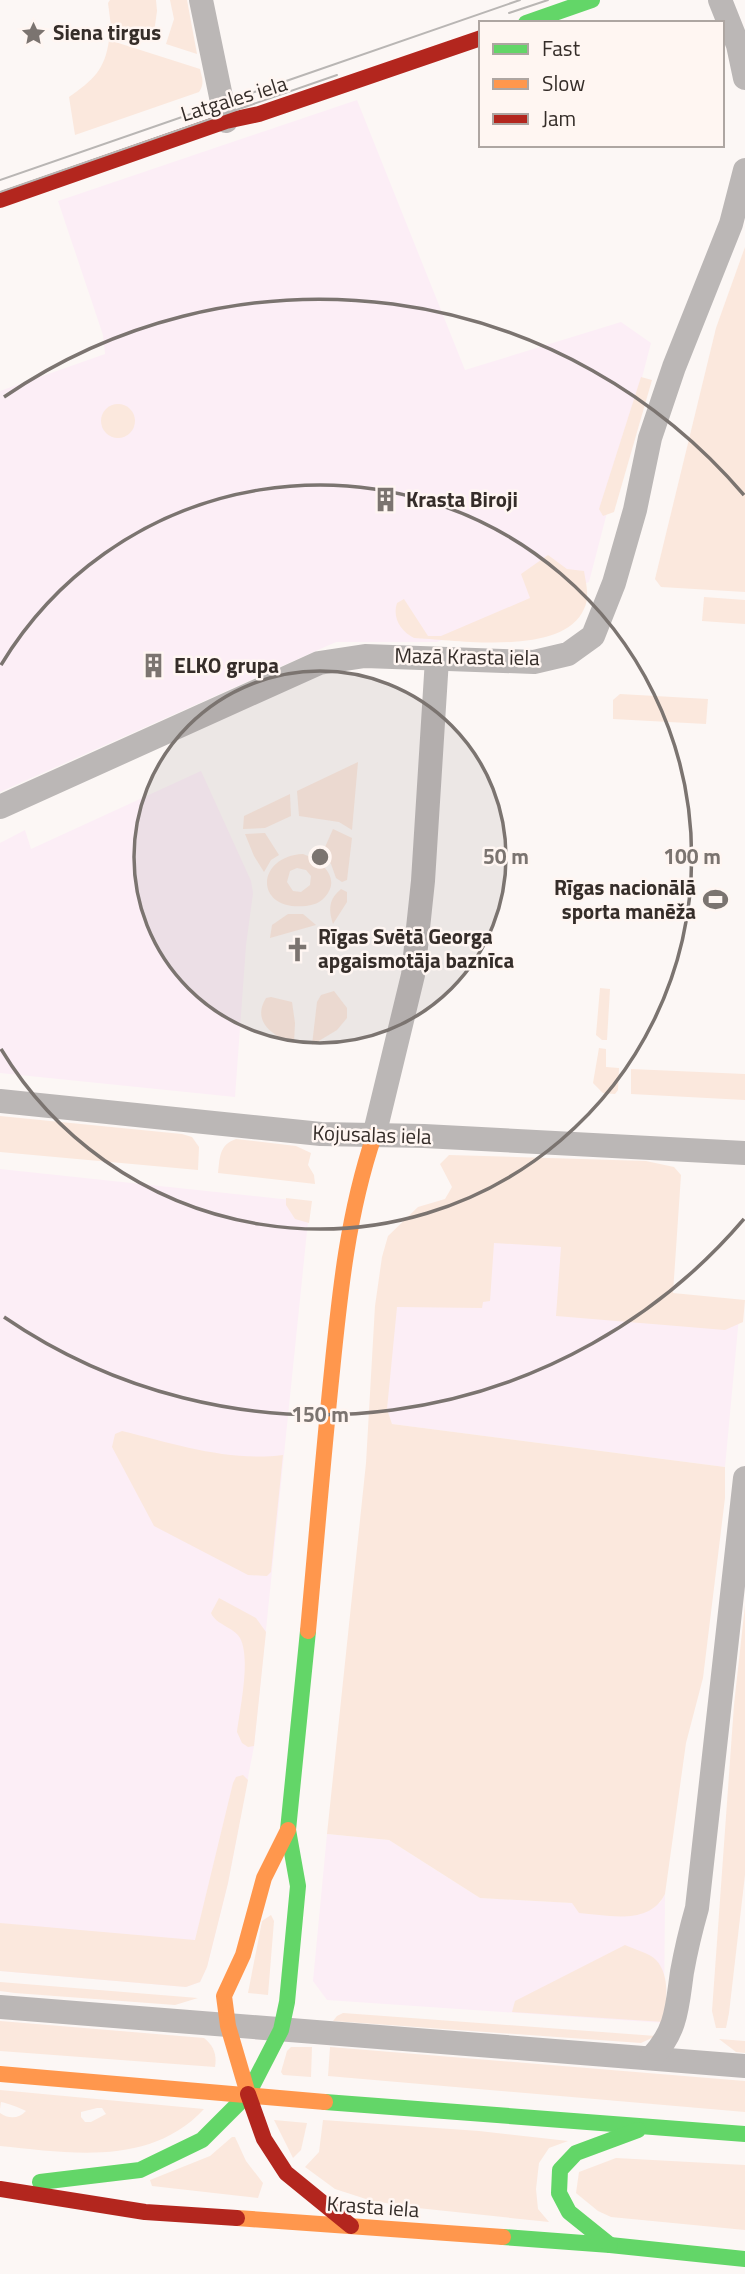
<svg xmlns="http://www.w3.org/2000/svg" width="745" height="2274" font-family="'Titillium Web',sans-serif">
<rect width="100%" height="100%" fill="#fcf7f5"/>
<!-- commercial -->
<g fill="#fceef6">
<path d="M 357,100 L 465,370 L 621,322 L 651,343 L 589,582 L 437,642 L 336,642 L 0,792 L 0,391 L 105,354 L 103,335 L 58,201 Z"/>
<path d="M 201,771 L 251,881 L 253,893 L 246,945 L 235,1097 L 0,1073 L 0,843 L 25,830 L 31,849 Z"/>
<path d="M 0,1169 L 310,1202 L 254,1746 L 228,1883 L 207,1967 L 200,1982 L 186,1987 L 0,1971 Z"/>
<path d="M 489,1241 L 564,1242 L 561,1307 L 739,1317 L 725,1467 L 392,1424 L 387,1409 L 391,1304 Z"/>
<path d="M 327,1834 L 389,1840 L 480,1898 L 573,1903 L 660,1903 L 665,1894 L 664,2023 L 327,2000 L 313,1981 Z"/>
</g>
<!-- green -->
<g fill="#fbe8dd" fill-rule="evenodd">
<path d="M 110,0 L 156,0 L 157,11 L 153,40 L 111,26 L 108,3 Z"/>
<path d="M 170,0 L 187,0 L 197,54 L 166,44 L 174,19 Z"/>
<path d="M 109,40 L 200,69 C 202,78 205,84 199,92 L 75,135 L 69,97 C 93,80 105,70 109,40 Z"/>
<path d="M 745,247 L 745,592 L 661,587 L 655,579 L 716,328 Z"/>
<path d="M 641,377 L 652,380 L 614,512 L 603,516 L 599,509 Z"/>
<circle cx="118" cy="421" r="17"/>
<path d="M 548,555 L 567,569 L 584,571 C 586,584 590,597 584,609 C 563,657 457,640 414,638 C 401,631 392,618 397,603 L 404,599 L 428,636 L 441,636 L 530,598 L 521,574 Z"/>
<path d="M 704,597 L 745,600 L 745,624 L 702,621 Z"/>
<path d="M 620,694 L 708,699 L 706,724 L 613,719 L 613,700 Z"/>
<path d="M 358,762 L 352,830 L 339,822 L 299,816 L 297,791 Z"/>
<path d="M 290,794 L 291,816 L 265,828 L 243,829 L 244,816 Z"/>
<path d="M 333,829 L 352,838 L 347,880 L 342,882 L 336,878 L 331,864 L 322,854 Z"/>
<path d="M 265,833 L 279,855 L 271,860 L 264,872 L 254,856 L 245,834 Z"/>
<path d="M 303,854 C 321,860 342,878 325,897 C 320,903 313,905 306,906 C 253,911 256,856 303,854 ZM 297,868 L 306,870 L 311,876 L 310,885 L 301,892 L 293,891 L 287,882 L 290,871 Z"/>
<path d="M 341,889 L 347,892 L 347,902 L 333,924 C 328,909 329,899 341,889 Z"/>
<path d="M 288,914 L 303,914 L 316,925 L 270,938 L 272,925 Z"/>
<path d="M 600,988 L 610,989 L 607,1040 L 602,1040 L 596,1035 Z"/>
<path d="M 334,991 L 347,1008 L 347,1018 L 337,1030 L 312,1045 L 317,1002 L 321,995 Z"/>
<path d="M 271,997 L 292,1002 L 295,1023 L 294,1043 C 274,1037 251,1022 266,998 Z"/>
<path d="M 599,1048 L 606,1049 L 606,1067 L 619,1068 L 618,1090 L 615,1094 L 603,1093 L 593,1083 Z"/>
<path d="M 631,1069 L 745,1074 L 745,1100 L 631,1094 Z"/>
<path d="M 0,1116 L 182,1134 L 192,1137 L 199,1147 L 198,1170 L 0,1152 Z"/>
<path d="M 236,1139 L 296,1146 L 311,1153 L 308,1165 L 314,1175 L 315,1184 L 218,1173 C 220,1157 219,1145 236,1139 Z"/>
<path d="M 449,1155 L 646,1161 L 674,1167 L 681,1175 L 673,1293 L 745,1300 L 743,1322 L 725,1330 L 556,1316 L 561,1247 L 494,1243 L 490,1301 L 483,1302 L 482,1308 L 397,1307 L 387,1409 L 392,1424 L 725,1467 L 725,1498 L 703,1678 L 686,1743 L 665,1894 C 649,1926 608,1915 579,1913 L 572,1903 L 480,1898 L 389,1840 L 327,1834 L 366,1463 L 375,1306 L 382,1257 L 388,1236 L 418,1207 L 445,1199 L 452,1187 L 440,1164 Z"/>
<path d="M 286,1198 L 312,1201 L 309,1223 L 295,1219 L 286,1205 Z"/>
<path d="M 122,1431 C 175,1444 229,1462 283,1455 L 271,1572 L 267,1576 L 248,1575 L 154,1526 L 112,1447 L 115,1434 Z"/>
<path d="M 219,1598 L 256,1618 L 266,1632 L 254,1746 L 248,1747 L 242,1743 L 237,1732 C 240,1708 251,1658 240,1638 C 234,1627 216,1625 211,1613 Z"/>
<path d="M 745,1605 L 745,1875 L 729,2013 L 726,2028 L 716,2028 L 712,2011 L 734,1705 Z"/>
<path d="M 243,1775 L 248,1780 L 228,1883 L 207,1967 L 200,1982 L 186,1987 L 0,1971 L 0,1923 L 195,1940 L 233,1783 L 236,1777 Z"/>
<path d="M 271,1915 L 274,1921 L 268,1995 L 248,1993 L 262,1921 Z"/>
<path d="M 625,1945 C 633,1949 650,1953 656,1960 C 671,1976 666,2003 664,2022 L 512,2012 L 515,2001 Z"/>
<path d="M 0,1982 L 198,1998 L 175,2005 L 15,1993 L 0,1991 Z"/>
<path d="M 343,2013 L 656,2036 L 641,2043 L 333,2021 L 337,2016 Z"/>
<path d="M 0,2021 L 204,2038 C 214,2046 217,2055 215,2067 L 0,2051 Z"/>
<path d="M 719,2039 L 745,2041 L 745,2053 L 736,2052 Z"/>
<path d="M 291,2047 L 312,2047 L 311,2077 L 283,2075 L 281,2072 L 287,2051 Z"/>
<path d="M 330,2047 L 745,2081 L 745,2112 L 328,2076 Z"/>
<path d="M 0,2090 L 204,2109 C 150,2167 70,2153 0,2146 L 0,2113 C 8,2119 19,2119 26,2111 C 20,2108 7,2103 1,2102 L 0,2109 ZM 97,2108 L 102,2108 L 106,2114 L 91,2122 L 85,2122 L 81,2117 L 81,2112 Z"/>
<path d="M 274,2120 L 307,2123 L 301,2150 L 293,2158 Z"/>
<path d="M 323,2120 L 479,2131 L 568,2141 L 549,2148 L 539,2163 L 536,2189 L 538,2209 L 549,2222 L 408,2207 L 369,2200 L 335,2189 L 305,2167 L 319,2152 Z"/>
<path d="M 232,2137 L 235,2137 L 246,2161 L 263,2183 L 258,2198 L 152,2186 L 150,2180 L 210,2156 Z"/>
<path d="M 616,2158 L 745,2165 L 745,2230 L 611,2217 L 598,2211 L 576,2193 L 579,2172 Z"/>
</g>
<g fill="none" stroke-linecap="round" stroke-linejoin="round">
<!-- street -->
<g stroke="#bbb7b6" stroke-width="24">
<path d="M 201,0 L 226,121"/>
<path d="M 720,0 L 738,45 L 745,78"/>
<path d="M 0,807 L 319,663 L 365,656 L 534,662 L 568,654 L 593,636 L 614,583 L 635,510 L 650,438 L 674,367 L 731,224 L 745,170"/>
<path d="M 0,1101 L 321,1134 L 424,1136 L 745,1153"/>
<path d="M 374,1136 L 413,975 L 423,881 L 437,659"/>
<path d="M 0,2007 L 745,2066"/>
<path d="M 651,2058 C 677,2031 677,2007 682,1972 C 686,1950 691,1929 697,1908 L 745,1478"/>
</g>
<!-- fast -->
<g stroke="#63d668" stroke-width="16">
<path d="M 526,23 L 592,0"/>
<path d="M 248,2094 L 281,2030 L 287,2002 L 298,1886 L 288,1830 L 308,1631"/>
<path d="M 325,2102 L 745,2134"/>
<path d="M 40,2182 L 140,2170 L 202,2140 L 248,2094"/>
<path d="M 503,2237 L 610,2245 L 745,2259"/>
<path d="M 610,2245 L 569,2212 L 559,2193 L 560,2170 L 576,2153 L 638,2130"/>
</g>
<!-- slow -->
<g stroke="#ff974d" stroke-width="16">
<path d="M 308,1631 C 316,1544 323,1458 332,1371 C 340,1291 348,1213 374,1136"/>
<path d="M 0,2074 L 325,2102"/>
<path d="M 248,2094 L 228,2026 L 224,1996 L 243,1955 L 264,1878 L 288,1830"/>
<path d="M 237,2218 L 503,2237"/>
</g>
<!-- jam -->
<g stroke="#b3261e" stroke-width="16">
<path d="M 0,200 L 226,121 L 259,114 L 481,38"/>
<path d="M 248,2094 L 264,2139 L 286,2173 L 351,2226"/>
<path d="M 0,2189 L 145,2212 L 237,2218"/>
</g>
<!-- tram -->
<g stroke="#b9b6b4" stroke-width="2">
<path d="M 509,13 L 548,0"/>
<path d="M 0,180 L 520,0"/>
<path d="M 0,192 L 337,75"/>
</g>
</g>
<!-- distance rings -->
<circle cx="320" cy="857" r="186" fill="#7b7470" fill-opacity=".12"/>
<g fill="none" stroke="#7b7470" stroke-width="3.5">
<circle cx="320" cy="857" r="186"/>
<path d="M1 665A372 372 0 1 1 1 1049"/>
<path d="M744 1219A558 558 0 0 1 4 1317M4 397A558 558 0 0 1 744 495"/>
</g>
<!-- icons -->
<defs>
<symbol id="sight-bare" viewBox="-9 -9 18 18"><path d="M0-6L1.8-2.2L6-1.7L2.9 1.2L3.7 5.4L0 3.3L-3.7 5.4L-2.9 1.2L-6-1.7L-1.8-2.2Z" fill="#7b7470" stroke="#fff6f2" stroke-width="2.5" paint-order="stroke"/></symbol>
<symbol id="building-bare" viewBox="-9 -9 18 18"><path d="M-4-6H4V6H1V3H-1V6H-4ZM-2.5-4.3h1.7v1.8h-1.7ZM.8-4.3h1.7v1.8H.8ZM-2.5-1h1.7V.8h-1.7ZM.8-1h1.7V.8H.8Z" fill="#7b7470" stroke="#fff6f2" stroke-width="2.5" paint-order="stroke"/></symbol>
<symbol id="stadium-bare" viewBox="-9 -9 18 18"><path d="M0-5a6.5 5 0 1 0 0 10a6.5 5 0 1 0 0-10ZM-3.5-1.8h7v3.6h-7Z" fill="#7b7470" stroke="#fff6f2" stroke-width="2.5" paint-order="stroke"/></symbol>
<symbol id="church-bare" viewBox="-9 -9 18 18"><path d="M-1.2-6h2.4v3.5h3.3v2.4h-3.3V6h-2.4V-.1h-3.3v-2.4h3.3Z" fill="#7b7470" stroke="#fff6f2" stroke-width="2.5" paint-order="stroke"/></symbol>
</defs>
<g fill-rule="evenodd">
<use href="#sight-bare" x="16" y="16" width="35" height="35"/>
<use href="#building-bare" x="368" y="482" width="35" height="35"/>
<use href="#building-bare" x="136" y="648" width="35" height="35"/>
<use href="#stadium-bare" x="698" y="882" width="35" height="35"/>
<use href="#church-bare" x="280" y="932" width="35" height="35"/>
</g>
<g text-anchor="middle" stroke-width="5" stroke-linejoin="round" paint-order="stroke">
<!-- poi labels -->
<g font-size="21" font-weight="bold" fill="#352d29" stroke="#fff6f2" text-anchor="start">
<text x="53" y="40">Siena tirgus</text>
<text x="406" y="507">Krasta Biroji</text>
<text x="174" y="673">ELKO grupa</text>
<text x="696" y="895" text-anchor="end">Rīgas nacionālā<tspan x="696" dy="24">sporta manēža</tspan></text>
<text x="318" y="944">Rīgas Svētā Georga<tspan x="318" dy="24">apgaismotāja baznīca</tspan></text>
</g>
<!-- street labels -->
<g font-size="21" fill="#352d29" stroke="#fff6f2">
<text transform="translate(234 99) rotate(-17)" y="7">Latgales iela</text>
<text transform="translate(467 657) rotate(1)" y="7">Mazā Krasta iela</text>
<text transform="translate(372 1135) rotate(2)" y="7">Kojusalas iela</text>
<text transform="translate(373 2207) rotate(4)" y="7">Krasta iela</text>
</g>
</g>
<circle cx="320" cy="857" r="10" fill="#7b7470" stroke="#fff6f2" stroke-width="3.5"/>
<g font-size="21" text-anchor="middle" font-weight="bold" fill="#7b7470" stroke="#fff6f2" stroke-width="5" stroke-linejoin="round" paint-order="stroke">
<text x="506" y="864">50 m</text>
<text x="692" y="864">100 m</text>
<text x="320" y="1422">150 m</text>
</g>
<!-- legend -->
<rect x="479" y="21" width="245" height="126" fill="#fff6f2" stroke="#aea6a2" stroke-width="2"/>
<rect x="493" y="44" width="35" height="10" fill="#63d668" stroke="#aea6a2" stroke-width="2"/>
<text x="542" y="56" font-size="21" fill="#352d29">Fast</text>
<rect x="493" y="79" width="35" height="10" fill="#ff974d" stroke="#aea6a2" stroke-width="2"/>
<text x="542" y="91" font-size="21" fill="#352d29">Slow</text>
<rect x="493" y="114" width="35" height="10" fill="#b3261e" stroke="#aea6a2" stroke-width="2"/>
<text x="542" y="126" font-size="21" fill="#352d29">Jam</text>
</svg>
